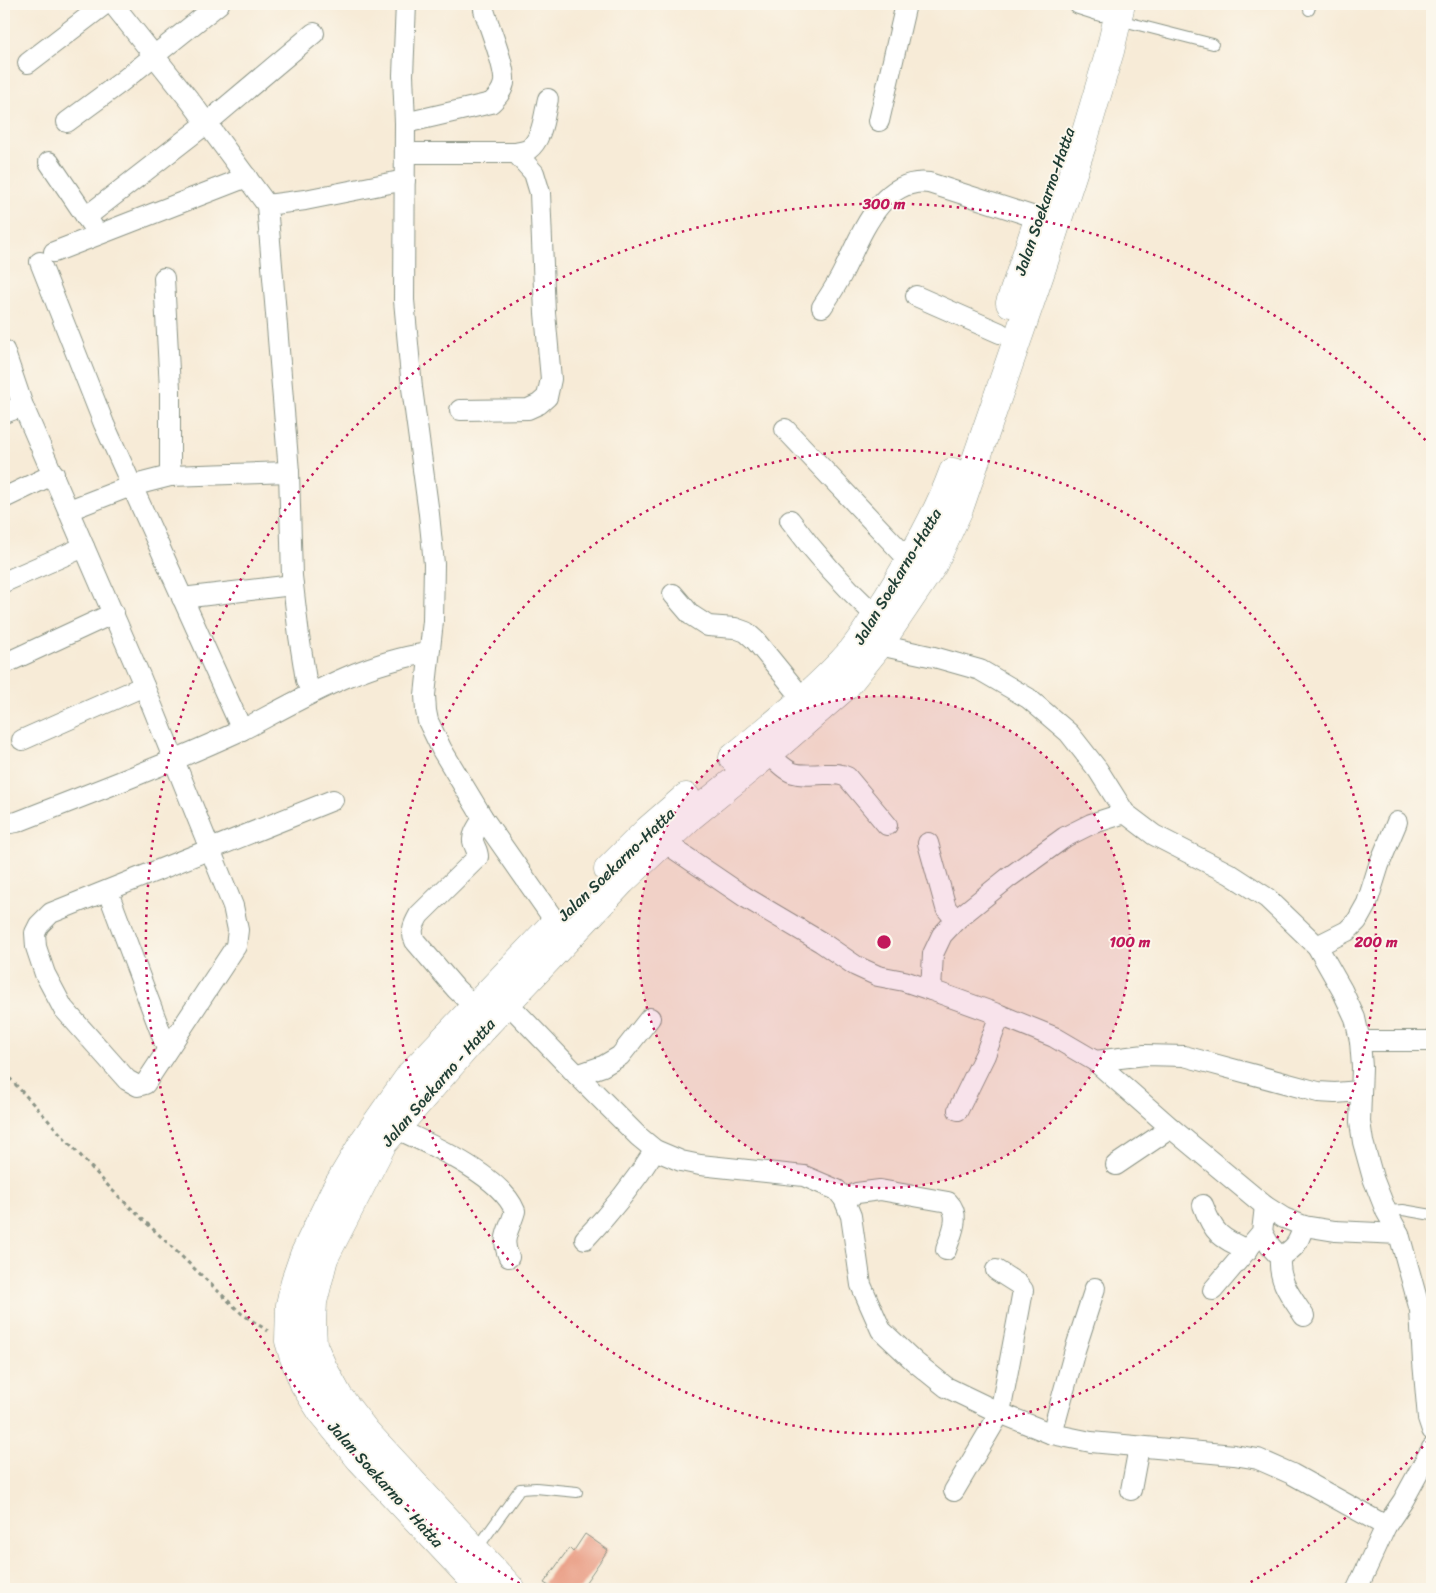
<svg xmlns="http://www.w3.org/2000/svg" width="1436" height="1593" font-family="Sriracha,sans-serif">
<rect width="100%" height="100%" fill="#fbf7ec"/>
<filter id="ink" filterUnits="userSpaceOnUse"><feTurbulence type="fractalNoise" baseFrequency=".02" numOctaves="2"/><feDisplacementMap in="SourceGraphic" scale="10" xChannelSelector="R" yChannelSelector="G"/><feConvolveMatrix kernelMatrix="1 2 1 2 8 2 1 2 1" color-interpolation-filters="sRGB"/></filter>
<filter id="wash" filterUnits="userSpaceOnUse"><feTurbulence type="fractalNoise" baseFrequency=".0096" numOctaves="4" result="noise"/><feDisplacementMap in="SourceGraphic" scale="20" xChannelSelector="R" yChannelSelector="G"/><feGaussianBlur stdDeviation="1.12" result="paint"/><feColorMatrix in="noise" values="0 0 0 0 0 0 0 0 0 0 0 0 0 0 0 0 0 1.4 0 .05"/><feComposite in="paint" operator="in"/></filter>
<g filter="url(#wash)">
<rect width="100%" height="100%" fill="#f7ebd7"/>
<g id="blocks">
<!-- building -->
<path fill="#eaa088" d="M 585,1534 L 608,1550 L 581,1589 L 554,1589 L 544,1583 L 569,1548 L 573,1552 Z"/>
</g>
</g>
<g filter="url(#ink)">
<use href="#blocks" fill-opacity="0" stroke="#8b9486" stroke-width="1"/>
<g fill="none" stroke-linecap="round" stroke-linejoin="round">
<defs>
<g id="lane">
<path d="M 1309,10 L 1311,4"/>
<path d="M 1119,20 L 1213,44"/>
<path d="M 1386,1211 L 1403,1210 L 1432,1215"/>
<path d="M 476,1550 L 520,1489 L 536,1488 L 577,1492"/>
</g>
<g id="street">
<path d="M 113,4 L 191,102 L 267,205"/>
<path d="M 406,4 L 403,75 L 405,123 L 404,300 L 412,388 L 429,514 L 434,564 L 433,621 L 425,695 L 426,711 L 428,721 L 442,750 L 483,818 L 564,934"/>
<path d="M 1079,4 L 1101,11"/>
<path d="M 28,63 L 105,4"/>
<path d="M 879,121 L 906,4"/>
<path d="M 67,122 L 120,83 L 219,4"/>
<path d="M 405,123 L 491,103 C 497,97 502,92 504,83 C 506,67 489,27 484,10"/>
<path d="M 405,153 L 516,153 L 534,173 L 540,193 L 545,313 L 551,379 L 547,397 L 539,404 L 528,409 L 460,410"/>
<path d="M 516,153 C 520,152 525,151 528,150 C 543,139 544,115 548,99"/>
<path d="M 49,162 L 93,227"/>
<path d="M 86,217 L 207,123 L 314,33"/>
<path d="M 54,252 L 247,177"/>
<path d="M 40,262 L 104,424 L 242,730 C 301,699 362,662 429,653"/>
<path d="M 164,278 L 170,389 L 170,476"/>
<path d="M 916,296 L 1000,333"/>
<path d="M 822,307 C 830,295 838,283 844,270 C 861,236 881,177 929,183 L 1038,218"/>
<path d="M 4,350 L 23,406 L 140,676 L 233,906 L 238,930 L 236,946 L 145,1084 L 138,1086 L 127,1080 L 63,1008 L 45,974 L 36,947 L 35,933 L 39,925 L 51,913 L 333,800"/>
<path d="M 4,413 L 23,406"/>
<path d="M 785,429 L 910,561"/>
<path d="M 4,498 L 54,474"/>
<path d="M 69,510 L 131,486 L 170,476 L 289,472"/>
<path d="M 790,520 C 816,555 844,586 876,616"/>
<path d="M 4,582 L 84,547"/>
<path d="M 673,594 L 691,615 L 708,626 L 735,628 L 746,632 L 755,640 L 803,699"/>
<path d="M 182,598 L 293,585"/>
<path d="M 879,645 L 934,657 L 980,670 L 1028,698 L 1069,733 L 1098,770 L 1125,813 L 1154,835 L 1230,874 L 1267,898 L 1317,946 L 1342,990 L 1355,1018 L 1360,1041 L 1362,1067 L 1360,1122 L 1363,1142 L 1373,1178 L 1386,1211 L 1399,1234 L 1420,1310 L 1423,1362 L 1428,1418 L 1432,1430"/>
<path d="M 6,663 L 114,613"/>
<path d="M 312,693 L 306,680 L 299,636 L 292,576 L 289,472 L 267,205 L 305,200 L 405,180"/>
<path d="M 22,740 L 144,686"/>
<path d="M 769,753 C 789,776 795,776 824,774 C 833,774 839,773 847,777 L 887,825"/>
<path d="M 483,818 C 480,824 472,834 473,841 C 474,847 478,850 478,857 L 419,915 C 414,924 410,931 415,941 L 456,989 L 484,1016"/>
<path d="M 4,824 L 17,822 C 92,793 168,764 242,730"/>
<path d="M 664,842 L 745,897 L 821,942 L 856,966 L 878,976 L 904,981 L 931,990 L 1000,1015 L 1054,1037 L 1095,1061 L 1171,1128 L 1265,1206 L 1284,1218 L 1304,1226 L 1335,1231 L 1399,1234"/>
<path d="M 928,843 L 946,908 L 956,920"/>
<path d="M 108,892 L 167,1049"/>
<path d="M 1317,946 L 1347,931 L 1357,921 L 1367,903 L 1379,865 L 1397,822"/>
<path d="M 931,990 L 933,954 L 942,935 L 956,920 L 1008,878 L 1065,837 L 1091,824 L 1125,813"/>
<path d="M 499,994 L 577,1075 L 638,1136 L 655,1150 L 681,1161 L 700,1165 L 804,1176 L 837,1190 L 844,1199 L 851,1216 L 861,1285 L 881,1330 L 915,1362 L 946,1387 L 1000,1413 L 1052,1434 L 1091,1442 L 1234,1455 L 1258,1459 L 1292,1474 L 1386,1526"/>
<path d="M 1360,1041 L 1432,1041"/>
<path d="M 1095,1061 L 1145,1055 L 1184,1056 L 1318,1092 L 1335,1093 L 1360,1091"/>
<path d="M 577,1075 L 603,1066 L 620,1056 L 650,1018"/>
<path d="M 958,1110 L 985,1055 L 1000,1015"/>
<path d="M 395,1128 C 429,1144 501,1175 515,1211 C 510,1229 500,1239 509,1257"/>
<path d="M 1116,1165 L 1171,1128"/>
<path d="M 844,1199 L 857,1193 L 880,1190 L 948,1202 C 962,1216 951,1234 946,1250"/>
<path d="M 1203,1205 C 1213,1233 1221,1239 1248,1250"/>
<path d="M 1262,1232 L 1270,1246 L 1280,1257 C 1278,1282 1291,1296 1304,1316"/>
<path d="M 585,1239 C 612,1211 635,1182 655,1150"/>
<path d="M 1280,1257 C 1296,1248 1298,1243 1304,1226"/>
<path d="M 1213,1290 L 1262,1232 L 1265,1206"/>
<path d="M 1052,1434 L 1075,1350 L 1095,1288"/>
<path d="M 1131,1490 L 1139,1447"/>
<path d="M 954,1491 L 1000,1413 L 1020,1307 L 1023,1290 L 1018,1284 L 996,1270"/>
<path d="M 1357,1589 L 1386,1526 L 1403,1501 L 1432,1448"/>
</g>
<g id="highway">
<path d="M 1010,303 L 1037,223"/>
<path d="M 733,758 C 774,724 817,691 852,651 C 866,634 876,615 888,597 C 912,557 937,516 953,472"/>
<path d="M 608,870 L 648,830 L 686,797"/>
<path d="M 482,1589 L 360,1459 L 323,1414 L 304,1384 L 293,1355 L 289,1341 L 290,1305 L 295,1281 L 304,1255 L 334,1192 L 366,1138 L 411,1074 L 553,925"/>
<path d="M 511,1589 L 366,1432 L 339,1397 L 323,1368 L 313,1345 L 312,1323 L 313,1302 L 324,1258 L 383,1143 L 480,1031 L 622,881 L 690,817 L 776,747 L 846,686 L 879,645 L 933,565 L 959,509 L 1041,271 L 1083,142 L 1110,51 L 1121,4"/>
</g>
</defs>
<!-- lane casing -->
<use href="#lane" stroke="#8b9486" stroke-width="12"/>
<!-- street casing -->
<use href="#street" stroke="#8b9486" stroke-width="22"/>
<!-- highway casing -->
<use href="#highway" stroke="#8b9486" stroke-width="29"/>
<!-- path -->
<path stroke="#8b9486" stroke-width="3" stroke-dasharray="4 4" stroke-linecap="butt" d="M 4,1072 L 112,1190 L 242,1314 L 268,1331"/>
<!-- lane -->
<use href="#lane" stroke="#fff" stroke-width="10"/>
<!-- street -->
<use href="#street" stroke="#fff" stroke-width="20"/>
<!-- highway -->
<use href="#highway" stroke="#fff" stroke-width="28"/>
</g>
</g>
<!-- distance rings -->
<circle cx="884" cy="942" r="246" fill="#c2185b" fill-opacity=".12"/>
<g fill="none" stroke="#c2185b" stroke-width="2.5" stroke-dasharray="2.5 5">
<circle cx="884" cy="942" r="246"/>
<circle cx="884" cy="942" r="492"/>
<path d="M1428 1441A738 738 0 0 1 1242 1587M526 1587A738 738 0 1 1 1428 443"/>
</g>
<g text-anchor="middle" stroke-width="4" stroke-linejoin="round" paint-order="stroke">
<!-- street labels -->
<g font-size="16" fill="#1f3d34" stroke="#fbf7ec">
<text transform="translate(1044 201) rotate(-71)" y="6">Jalan Soekarno-Hatta</text>
<text transform="translate(897 576) rotate(-59)" y="6">Jalan Soekarno-Hatta</text>
<text transform="translate(616 864) rotate(-44)" y="6">Jalan Soekarno-Hatta</text>
<text transform="translate(438 1082) rotate(-49)" y="6">Jalan Soekarno - Hatta</text>
<text transform="translate(386 1484) rotate(48)" y="6">Jalan Soekarno - Hatta</text>
</g>
</g>
<circle cx="884" cy="942" r="8" fill="#c2185b" stroke="#fbf7ec" stroke-width="2.5"/>
<g font-size="15" text-anchor="middle" font-weight="bold" fill="#c2185b" stroke="#fbf7ec" stroke-width="4" stroke-linejoin="round" paint-order="stroke">
<text x="884" y="209">300 m</text>
<text x="1130" y="947">100 m</text>
<text x="1376" y="947">200 m</text>
</g>
<!-- margin -->
<rect width="1436" height="1593" fill="none" stroke="#fbf7ec" stroke-width="20"/>
</svg>
